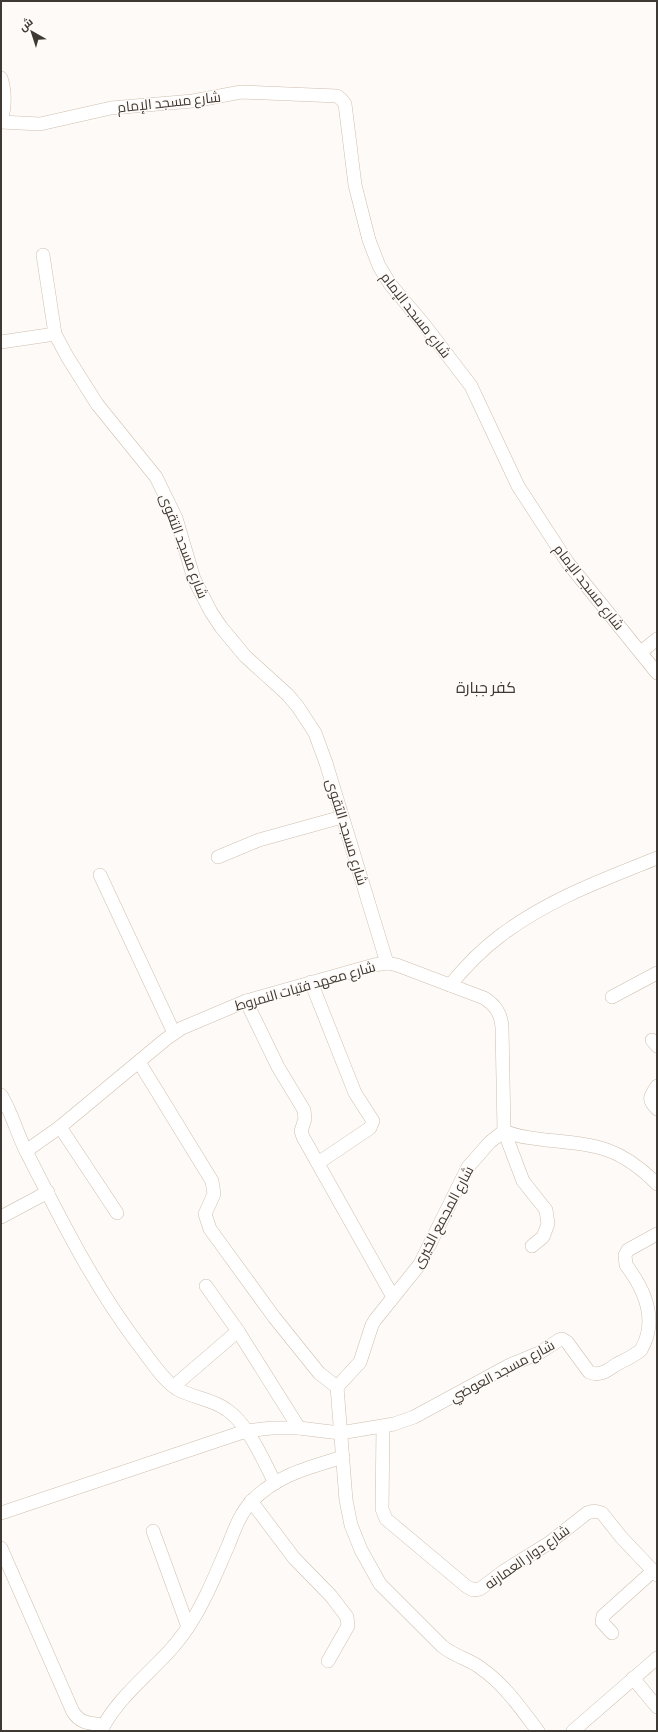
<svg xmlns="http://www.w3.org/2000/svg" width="658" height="1732" font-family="Commissioner,Cairo,sans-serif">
<rect width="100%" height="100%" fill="#fefaf7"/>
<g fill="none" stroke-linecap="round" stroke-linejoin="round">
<defs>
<g id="minor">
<path d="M 1,78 C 6,93 5,107 1,122 L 40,124 L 111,108 L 193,101 L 241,92 L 337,96 L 341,99 L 345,104 L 355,185 L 369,240 L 379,266 L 390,284 L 426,327 L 471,386 L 518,486 L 568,563 L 657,673"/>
<path d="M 43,255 L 55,334 L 68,358 L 97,404 L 156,477 L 176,518 L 194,579 L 211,612 L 221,627 L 245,656 L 288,695 L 298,707 L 315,733 L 326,763 L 387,963"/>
<path d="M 1,342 L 55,334"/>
<path d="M 641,652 L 657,639"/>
<path d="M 218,857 L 259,840 L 342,817"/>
<path d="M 100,875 L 174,1033"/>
<path d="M 311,982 L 355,1093 L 373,1121 L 370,1128 L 318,1163"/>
<path d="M 450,985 C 465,967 481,950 500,936 C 547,900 602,880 657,858"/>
<path d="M 612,997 L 657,973"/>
<path d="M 246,1001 L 278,1067 L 304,1110 L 305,1119 L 301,1131 L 303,1137 L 393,1297"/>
<path d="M 652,1040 L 657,1046"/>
<path d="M 139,1062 L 212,1181 L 214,1194 L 205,1214 L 210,1229 L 274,1317 L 319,1373 L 337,1387 L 346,1500 L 351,1525 L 361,1550 L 380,1584 L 442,1646 C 455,1657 470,1659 482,1669 C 505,1685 521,1709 538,1731"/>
<path d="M 657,1086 C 650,1097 647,1099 657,1109"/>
<path d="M 1,1095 C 12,1113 17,1134 27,1153 C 61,1220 95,1288 141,1348 C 152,1362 163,1380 177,1389 C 193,1398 213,1399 227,1410 C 248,1424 263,1460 275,1483"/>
<path d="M 60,1127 L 117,1213"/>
<path d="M 504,1131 C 517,1137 531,1138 546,1140 C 596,1145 619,1146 657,1184"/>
<path d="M 26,1151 L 60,1127 L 166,1039 L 182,1028 L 246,1001 L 374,965 L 387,963 L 397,965 L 484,998 C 495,1005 501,1013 502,1027 L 504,1131 L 523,1181 L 546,1210 L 548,1224 L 543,1237 L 532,1246"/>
<path d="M 1,1217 L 48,1192"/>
<path d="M 206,1286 L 238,1331 L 299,1428"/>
<path d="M 174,1386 L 238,1331"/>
<path d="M 337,1387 L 360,1362 L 372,1325 L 375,1320 L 420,1264 L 468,1167 L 490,1142 L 504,1131"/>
<path d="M 383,1427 L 382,1509 L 386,1519 L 466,1586 L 473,1590 L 480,1589 L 504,1571 L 549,1543 L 587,1513 L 594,1511 L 602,1513 L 621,1537 L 657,1575"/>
<path d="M 251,1501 L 294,1558 L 331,1596 L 347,1617 L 348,1626 L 328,1661"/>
<path d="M 1,1513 L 246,1431 L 272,1428 L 299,1428 L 340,1433 L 394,1424 L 414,1417 L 510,1365 L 539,1353 L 559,1340 L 562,1339 L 567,1342 L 589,1372 C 600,1377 608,1370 617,1364 C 625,1360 634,1356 641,1350 C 658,1321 645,1290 626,1265 L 625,1255 L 628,1250 L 657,1234"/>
<path d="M 153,1531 L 188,1627"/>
<path d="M 1,1548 L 73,1712 C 81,1724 90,1723 104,1725"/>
<path d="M 612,1633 L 602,1622 L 603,1616 L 653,1571"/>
<path d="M 633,1678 L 657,1707"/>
<path d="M 101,1731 C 120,1691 164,1665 188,1627 C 205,1602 216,1573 228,1546 C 234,1531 240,1513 252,1501 C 278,1474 309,1468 343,1457"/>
<path d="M 573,1731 L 657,1658"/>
</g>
</defs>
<!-- minor casing -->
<use href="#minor" stroke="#cebfae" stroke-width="14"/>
<!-- minor -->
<use href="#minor" stroke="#fff" stroke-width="13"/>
</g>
<g text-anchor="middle" stroke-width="3" stroke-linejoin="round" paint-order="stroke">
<!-- street labels -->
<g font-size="14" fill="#3e3932" stroke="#fefaf7">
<text transform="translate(169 102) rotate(-6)" y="5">شارع مسجد الإمام</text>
<text transform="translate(416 315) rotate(52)" y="5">شارع مسجد الإمام</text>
<text transform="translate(184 546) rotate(69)" y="5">شارع مسجد التقوى</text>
<text transform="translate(589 587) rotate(52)" y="5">شارع مسجد الإمام</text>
<text transform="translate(347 832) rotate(73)" y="5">شارع مسجد التقوى</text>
<text transform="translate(305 986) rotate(-16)" y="5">شارع معهد فتيات النمروط</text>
<text transform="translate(443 1217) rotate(-62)" y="5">شارع المجمع الخيرى</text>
<text transform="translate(502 1371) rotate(-28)" y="5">شارع مسجد العوضي</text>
<text transform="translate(527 1557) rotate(-35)" y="5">شارع دوار العمارنه</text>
</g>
<!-- quarter labels -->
<g font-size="16" fill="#3e3932" stroke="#fefaf7">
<text x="486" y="693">كفر جبارة</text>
</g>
</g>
<!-- border -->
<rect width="658" height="1732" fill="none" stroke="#3e3932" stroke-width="4"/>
<!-- north arrow -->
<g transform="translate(32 32) rotate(321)" stroke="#fefaf7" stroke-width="3" paint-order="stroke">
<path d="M0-3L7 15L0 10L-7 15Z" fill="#3e3932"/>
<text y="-6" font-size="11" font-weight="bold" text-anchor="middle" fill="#3e3932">ش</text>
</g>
</svg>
